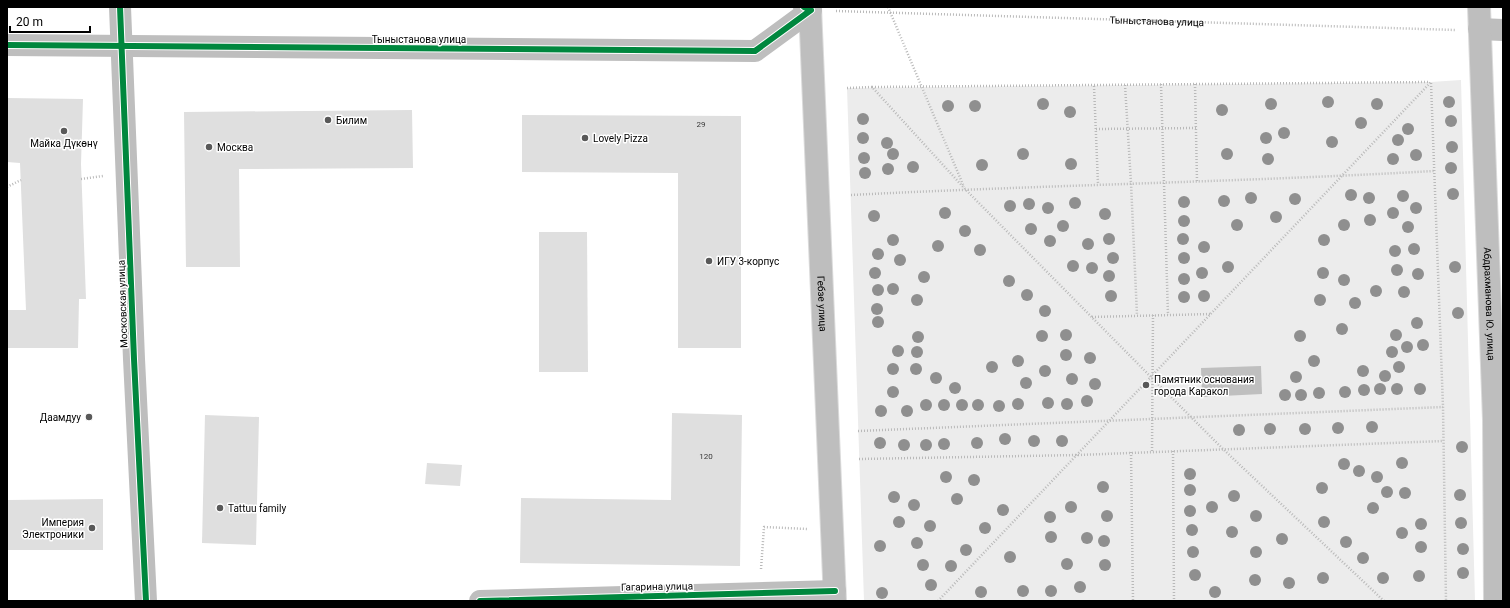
<svg xmlns="http://www.w3.org/2000/svg" width="1510" height="608" font-family="Roboto,sans-serif">
<rect width="100%" height="100%" fill="#fff"/>
<!-- green -->
<path fill="#ececec" d="M 1461,80 L 1475,601 L 864,601 L 847,88 L 1431,82 Z"/>
<!-- water -->
<path fill="#bfbfbf" d="M 1261,366 L 1262,394 L 1202,397 L 1201,368 Z"/>
<!-- building -->
<g fill="#dfdfdf">
<path d="M 7,98 L 83,99 L 81,164 L 86,299 L 79,299 L 78,348 L 7,348 L 7,310 L 26,310 L 20,163 L 7,162 Z"/>
<path d="M 412,110 L 413,168 L 239,169 L 240,267 L 186,267 L 184,112 Z"/>
<path d="M 522,115 L 741,116 L 741,348 L 678,348 L 678,173 L 522,172 Z"/>
<path d="M 539,232 L 587,232 L 588,372 L 539,372 Z"/>
<path d="M 672,413 L 742,415 L 740,566 L 520,563 L 521,498 L 671,500 Z"/>
<path d="M 205,415 L 259,417 L 256,545 L 202,543 Z"/>
<path d="M 427,463 L 462,465 L 460,486 L 425,484 Z"/>
<path d="M 103,499 L 103,550 L 7,550 L 7,500 Z"/>
</g>
<g fill="none" stroke-linecap="round" stroke-linejoin="round">
<defs>
<g id="major">
<path id="s2" d="M 810,7 L 835,601"/>
<path id="s3" d="M 1479,7 L 1494,420 L 1495,601"/>
</g>
</defs>
<!-- major casing -->
<use href="#major" stroke="#dbdbdb" stroke-width="24"/>
<!-- path -->
<g stroke="#b9b9b9" stroke-width="2.5" stroke-dasharray="1 2" stroke-linecap="butt">
<path d="M 888,7 L 964,187"/>
<path id="s1" d="M 836,11 L 1455,30"/>
<path d="M 1431,83 L 1443,407 L 1446,601"/>
<path d="M 1161,84 L 1168,315"/>
<path d="M 1195,84 L 1197,181"/>
<path d="M 1125,85 L 1131,183 L 1137,315"/>
<path d="M 1094,86 L 1098,184"/>
<path d="M 872,87 L 1430,82"/>
<path d="M 847,88 L 872,87 L 965,189 L 1152,378 L 1223,449 L 1384,601"/>
<path d="M 1096,129 L 1196,128"/>
<path d="M 81,179 L 103,176"/>
<path d="M 7,187 L 21,180"/>
<path d="M 851,195 C 1045,185 1240,182 1434,171"/>
<path d="M 1092,317 L 1211,314"/>
<path d="M 858,431 L 1443,407"/>
<path d="M 1152,451 L 1153,315"/>
<path d="M 1173,451 L 1174,601"/>
<path d="M 1131,452 L 1133,601"/>
<path d="M 859,459 L 1078,455 L 1443,441"/>
<path d="M 761,569 L 764,527 L 808,529"/>
<path d="M 938,601 L 1431,82"/>
</g>
<!-- minor -->
<g stroke="#bebebe" stroke-width="22">
<path d="M 120,7 L 134,359 L 146,601"/>
<path d="M 1479,29 L 1503,30"/>
<path d="M 7,45 L 755,51 L 811,10 L 804,7"/>
<path d="M 480,601 L 835,591"/>
</g>
<!-- major -->
<use href="#major" stroke="#bebebe" stroke-width="22"/>
<defs>
<g id="cycleway">
<path d="M 120,7 L 134,359 L 146,601"/>
<path d="M 7,45 L 755,51 L 811,10 L 804,7"/>
<path d="M 480,601 L 835,591"/>
</g>
</defs>
<!-- cycleway casing -->
<use href="#cycleway" stroke="#fff" stroke-width="8"/>
<!-- cycleway -->
<use href="#cycleway" stroke="#00873e" stroke-width="6"/>
</g>
<!-- trees -->
<g fill="#8f8f8f">
<circle cx="1328" cy="102" r="6"/>
<circle cx="1449" cy="102" r="6"/>
<circle cx="1043" cy="104" r="6"/>
<circle cx="1271" cy="104" r="6"/>
<circle cx="1377" cy="104" r="6"/>
<circle cx="948" cy="106" r="6"/>
<circle cx="975" cy="106" r="6"/>
<circle cx="1222" cy="110" r="6"/>
<circle cx="1070" cy="112" r="6"/>
<circle cx="863" cy="119" r="6"/>
<circle cx="1451" cy="121" r="6"/>
<circle cx="1361" cy="123" r="6"/>
<circle cx="1408" cy="129" r="6"/>
<circle cx="1284" cy="133" r="6"/>
<circle cx="863" cy="138" r="6"/>
<circle cx="1266" cy="138" r="6"/>
<circle cx="1398" cy="140" r="6"/>
<circle cx="1332" cy="142" r="6"/>
<circle cx="887" cy="143" r="6"/>
<circle cx="1452" cy="147" r="6"/>
<circle cx="893" cy="154" r="6"/>
<circle cx="1023" cy="154" r="6"/>
<circle cx="1227" cy="154" r="6"/>
<circle cx="1416" cy="155" r="6"/>
<circle cx="864" cy="158" r="6"/>
<circle cx="1268" cy="159" r="6"/>
<circle cx="1393" cy="159" r="6"/>
<circle cx="1071" cy="164" r="6"/>
<circle cx="982" cy="165" r="6"/>
<circle cx="913" cy="167" r="6"/>
<circle cx="1451" cy="168" r="6"/>
<circle cx="888" cy="169" r="6"/>
<circle cx="865" cy="173" r="6"/>
<circle cx="1453" cy="194" r="6"/>
<circle cx="1351" cy="195" r="6"/>
<circle cx="1403" cy="196" r="6"/>
<circle cx="1251" cy="198" r="6"/>
<circle cx="1369" cy="198" r="6"/>
<circle cx="1295" cy="199" r="6"/>
<circle cx="1224" cy="201" r="6"/>
<circle cx="1184" cy="202" r="6"/>
<circle cx="1075" cy="203" r="6"/>
<circle cx="1029" cy="204" r="6"/>
<circle cx="1010" cy="206" r="6"/>
<circle cx="1048" cy="208" r="6"/>
<circle cx="1416" cy="208" r="6"/>
<circle cx="945" cy="213" r="6"/>
<circle cx="1393" cy="213" r="6"/>
<circle cx="1105" cy="214" r="6"/>
<circle cx="874" cy="216" r="6"/>
<circle cx="1276" cy="217" r="6"/>
<circle cx="1370" cy="220" r="6"/>
<circle cx="1184" cy="221" r="6"/>
<circle cx="1237" cy="225" r="6"/>
<circle cx="1344" cy="225" r="6"/>
<circle cx="1063" cy="226" r="6"/>
<circle cx="1408" cy="227" r="6"/>
<circle cx="1031" cy="229" r="6"/>
<circle cx="965" cy="231" r="6"/>
<circle cx="1109" cy="239" r="6"/>
<circle cx="1183" cy="239" r="6"/>
<circle cx="893" cy="240" r="6"/>
<circle cx="1324" cy="240" r="6"/>
<circle cx="1050" cy="241" r="6"/>
<circle cx="1088" cy="244" r="6"/>
<circle cx="938" cy="246" r="6"/>
<circle cx="1204" cy="247" r="6"/>
<circle cx="1414" cy="249" r="6"/>
<circle cx="980" cy="250" r="6"/>
<circle cx="1395" cy="251" r="6"/>
<circle cx="878" cy="254" r="6"/>
<circle cx="1113" cy="258" r="6"/>
<circle cx="1184" cy="258" r="6"/>
<circle cx="900" cy="260" r="6"/>
<circle cx="1073" cy="266" r="6"/>
<circle cx="1228" cy="267" r="6"/>
<circle cx="1455" cy="267" r="6"/>
<circle cx="1092" cy="268" r="6"/>
<circle cx="1397" cy="270" r="6"/>
<circle cx="875" cy="273" r="6"/>
<circle cx="1202" cy="273" r="6"/>
<circle cx="1323" cy="273" r="6"/>
<circle cx="1418" cy="274" r="6"/>
<circle cx="1109" cy="276" r="6"/>
<circle cx="924" cy="277" r="6"/>
<circle cx="1184" cy="279" r="6"/>
<circle cx="1344" cy="280" r="6"/>
<circle cx="1009" cy="281" r="6"/>
<circle cx="893" cy="289" r="6"/>
<circle cx="878" cy="290" r="6"/>
<circle cx="1376" cy="291" r="6"/>
<circle cx="1404" cy="292" r="6"/>
<circle cx="1027" cy="295" r="6"/>
<circle cx="1111" cy="296" r="6"/>
<circle cx="1204" cy="296" r="6"/>
<circle cx="1184" cy="297" r="6"/>
<circle cx="917" cy="300" r="6"/>
<circle cx="1320" cy="300" r="6"/>
<circle cx="1355" cy="303" r="6"/>
<circle cx="877" cy="309" r="6"/>
<circle cx="1045" cy="311" r="6"/>
<circle cx="1458" cy="313" r="6"/>
<circle cx="878" cy="322" r="6"/>
<circle cx="1417" cy="323" r="6"/>
<circle cx="1342" cy="329" r="6"/>
<circle cx="1066" cy="335" r="6"/>
<circle cx="1396" cy="335" r="6"/>
<circle cx="1042" cy="336" r="6"/>
<circle cx="1300" cy="336" r="6"/>
<circle cx="918" cy="337" r="6"/>
<circle cx="1423" cy="345" r="6"/>
<circle cx="1407" cy="347" r="6"/>
<circle cx="898" cy="351" r="6"/>
<circle cx="917" cy="352" r="6"/>
<circle cx="1392" cy="352" r="6"/>
<circle cx="1066" cy="355" r="6"/>
<circle cx="1090" cy="358" r="6"/>
<circle cx="1018" cy="361" r="6"/>
<circle cx="1314" cy="361" r="6"/>
<circle cx="992" cy="367" r="6"/>
<circle cx="1399" cy="367" r="6"/>
<circle cx="893" cy="369" r="6"/>
<circle cx="916" cy="369" r="6"/>
<circle cx="1045" cy="371" r="6"/>
<circle cx="1363" cy="371" r="6"/>
<circle cx="1385" cy="376" r="6"/>
<circle cx="1296" cy="377" r="6"/>
<circle cx="936" cy="378" r="6"/>
<circle cx="1072" cy="379" r="6"/>
<circle cx="1026" cy="383" r="6"/>
<circle cx="1095" cy="384" r="6"/>
<circle cx="955" cy="388" r="6"/>
<circle cx="1380" cy="389" r="6"/>
<circle cx="1397" cy="389" r="6"/>
<circle cx="1420" cy="389" r="6"/>
<circle cx="1364" cy="390" r="6"/>
<circle cx="893" cy="392" r="6"/>
<circle cx="1345" cy="392" r="6"/>
<circle cx="1319" cy="393" r="6"/>
<circle cx="1285" cy="395" r="6"/>
<circle cx="1301" cy="395" r="6"/>
<circle cx="1087" cy="401" r="6"/>
<circle cx="1048" cy="403" r="6"/>
<circle cx="1018" cy="404" r="6"/>
<circle cx="1067" cy="404" r="6"/>
<circle cx="926" cy="405" r="6"/>
<circle cx="944" cy="405" r="6"/>
<circle cx="962" cy="405" r="6"/>
<circle cx="978" cy="405" r="6"/>
<circle cx="999" cy="406" r="6"/>
<circle cx="881" cy="411" r="6"/>
<circle cx="907" cy="411" r="6"/>
<circle cx="1372" cy="427" r="6"/>
<circle cx="1338" cy="428" r="6"/>
<circle cx="1270" cy="429" r="6"/>
<circle cx="1305" cy="429" r="6"/>
<circle cx="1239" cy="430" r="6"/>
<circle cx="1005" cy="439" r="6"/>
<circle cx="1034" cy="441" r="6"/>
<circle cx="1062" cy="441" r="6"/>
<circle cx="880" cy="443" r="6"/>
<circle cx="977" cy="443" r="6"/>
<circle cx="944" cy="444" r="6"/>
<circle cx="904" cy="445" r="6"/>
<circle cx="926" cy="445" r="6"/>
<circle cx="1462" cy="447" r="6"/>
<circle cx="1402" cy="463" r="6"/>
<circle cx="1344" cy="464" r="6"/>
<circle cx="1359" cy="471" r="6"/>
<circle cx="1190" cy="474" r="6"/>
<circle cx="946" cy="477" r="6"/>
<circle cx="1377" cy="477" r="6"/>
<circle cx="974" cy="480" r="6"/>
<circle cx="1103" cy="487" r="6"/>
<circle cx="1322" cy="488" r="6"/>
<circle cx="1190" cy="490" r="6"/>
<circle cx="1387" cy="492" r="6"/>
<circle cx="1405" cy="493" r="6"/>
<circle cx="1460" cy="495" r="6"/>
<circle cx="1234" cy="496" r="6"/>
<circle cx="894" cy="497" r="6"/>
<circle cx="957" cy="499" r="6"/>
<circle cx="914" cy="505" r="6"/>
<circle cx="1071" cy="507" r="6"/>
<circle cx="1212" cy="507" r="6"/>
<circle cx="1373" cy="508" r="6"/>
<circle cx="1003" cy="510" r="6"/>
<circle cx="1190" cy="511" r="6"/>
<circle cx="1107" cy="516" r="6"/>
<circle cx="1256" cy="516" r="6"/>
<circle cx="1050" cy="517" r="6"/>
<circle cx="899" cy="522" r="6"/>
<circle cx="1324" cy="522" r="6"/>
<circle cx="1461" cy="523" r="6"/>
<circle cx="1421" cy="524" r="6"/>
<circle cx="930" cy="526" r="6"/>
<circle cx="985" cy="528" r="6"/>
<circle cx="1192" cy="530" r="6"/>
<circle cx="1232" cy="532" r="6"/>
<circle cx="1402" cy="533" r="6"/>
<circle cx="1051" cy="537" r="6"/>
<circle cx="1087" cy="538" r="6"/>
<circle cx="1282" cy="539" r="6"/>
<circle cx="1104" cy="541" r="6"/>
<circle cx="1346" cy="542" r="6"/>
<circle cx="917" cy="543" r="6"/>
<circle cx="880" cy="546" r="6"/>
<circle cx="1421" cy="547" r="6"/>
<circle cx="1463" cy="549" r="6"/>
<circle cx="966" cy="550" r="6"/>
<circle cx="1193" cy="552" r="6"/>
<circle cx="1256" cy="552" r="6"/>
<circle cx="1010" cy="557" r="6"/>
<circle cx="1363" cy="558" r="6"/>
<circle cx="1067" cy="564" r="6"/>
<circle cx="923" cy="565" r="6"/>
<circle cx="1105" cy="565" r="6"/>
<circle cx="951" cy="566" r="6"/>
<circle cx="1463" cy="573" r="6"/>
<circle cx="1195" cy="575" r="6"/>
<circle cx="1419" cy="576" r="6"/>
<circle cx="1323" cy="578" r="6"/>
<circle cx="1383" cy="578" r="6"/>
<circle cx="1255" cy="580" r="6"/>
<circle cx="1289" cy="583" r="6"/>
<circle cx="931" cy="585" r="6"/>
<circle cx="1080" cy="587" r="6"/>
<circle cx="1023" cy="591" r="6"/>
<circle cx="1051" cy="591" r="6"/>
<circle cx="981" cy="592" r="6"/>
<circle cx="1215" cy="592" r="6"/>
<circle cx="882" cy="593" r="6"/>
</g>
<!-- markers -->
<g fill="#595959" stroke="#fff" stroke-width="1.5">
<circle cx="328" cy="120" r="4"/>
<circle cx="64" cy="131" r="4"/>
<circle cx="585" cy="138" r="4"/>
<circle cx="209" cy="147" r="4"/>
<circle cx="709" cy="261" r="4"/>
<circle cx="1146" cy="385" r="4"/>
<circle cx="89" cy="417" r="4"/>
<circle cx="220" cy="508" r="4"/>
<circle cx="92" cy="528" r="4"/>
</g>
<g text-anchor="middle" stroke-width="3" stroke-linejoin="round" paint-order="stroke">
<!-- number labels -->
<g font-size="8" fill="#383838">
<text x="701" y="127">29</text>
<text x="706" y="459">120</text>
</g>
<!-- street labels -->
<g font-size="10" fill="#000" stroke="#fff">
<text dy="4" stroke="none"><textPath href="#s1" startOffset="321">Тыныстанова улица</textPath></text>
<text x="419" y="43">Тыныстанова улица</text>
<text transform="translate(122 304) rotate(-92)" y="4">Московская улица</text>
<text dy="4" stroke="none"><textPath href="#s2" startOffset="297">Гебзе улица</textPath></text>
<text dy="4" stroke="none"><textPath href="#s3" startOffset="297">Абдрахманова Ю. улица</textPath></text>
<text transform="translate(657 586) rotate(-1)" y="4">Гагарина улица</text>
</g>
<!-- poi labels -->
<g font-size="10" fill="#000" stroke="#fff" text-anchor="start">
<text x="336" y="124">Билим</text>
<text x="593" y="142">Lovely Pizza</text>
<text x="64" y="147" text-anchor="middle">Майка Дүкөнү</text>
<text x="217" y="151">Москва</text>
<text x="717" y="265">ИГУ 3-корпус</text>
<text x="1154" y="383">Памятник основания<tspan x="1154" dy="12">города Каракол</tspan></text>
<text x="81" y="421" text-anchor="end">Даамдуу</text>
<text x="228" y="512">Tattuu family</text>
<text x="84" y="526" text-anchor="end">Империя<tspan x="84" dy="12">Электроники</tspan></text>
</g>
</g>
<!-- border -->
<rect width="1510" height="608" fill="none" stroke="#000000" stroke-width="16"/>
<!-- scale -->
<path d="M10 26v6h80v-6" fill="none" stroke="#000000" stroke-width="2"/>
<text x="16" y="26" font-size="12" fill="#000000" stroke="#ffffff" stroke-width="3" paint-order="stroke">20 m</text>
</svg>
